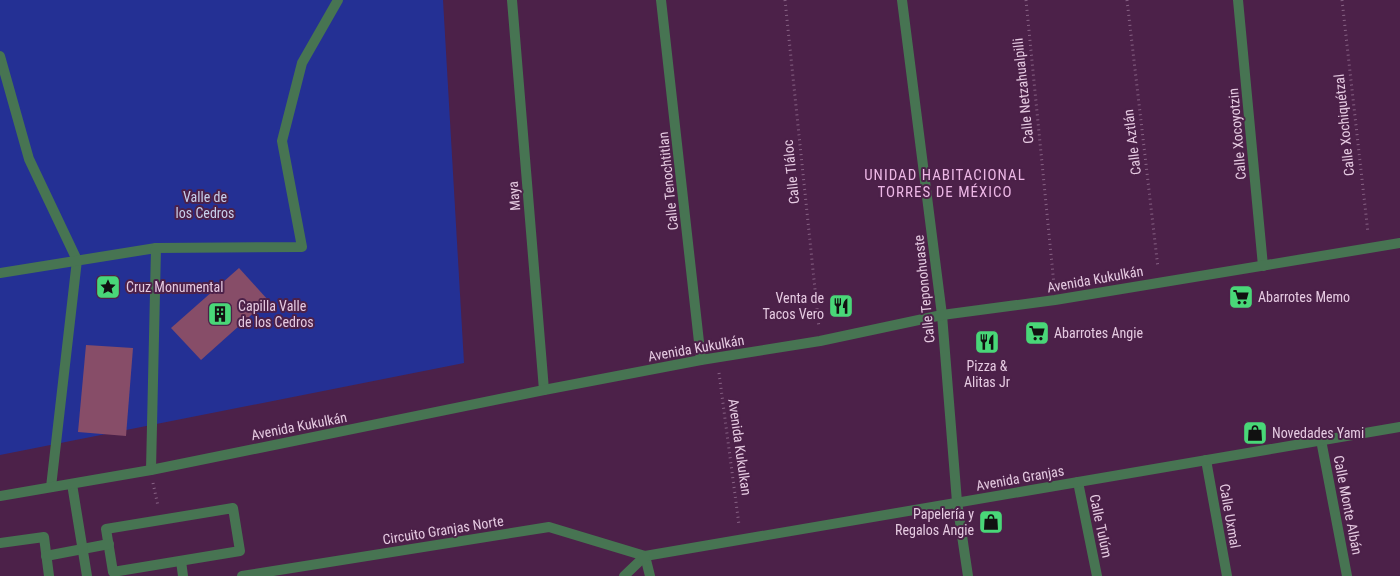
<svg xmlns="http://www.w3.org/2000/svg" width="1400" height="576" font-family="'Roboto Condensed',sans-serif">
<rect width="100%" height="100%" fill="#4c2149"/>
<!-- green -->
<path fill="#243094" d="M 0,0 L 443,0 L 464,363 L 0,455 Z"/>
<!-- building -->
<g fill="#874d68">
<path d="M 239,268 L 268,300 L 201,360 L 171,328 Z"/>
<path d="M 86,345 L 133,348 L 126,436 L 78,432 Z"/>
</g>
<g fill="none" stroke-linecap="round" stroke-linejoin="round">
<!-- path -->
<g stroke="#876284" stroke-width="3" stroke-dasharray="1 4" stroke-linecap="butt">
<path d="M 785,0 L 819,328"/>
<path d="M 1026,0 L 1054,285"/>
<path d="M 1127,0 L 1158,268"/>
<path d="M 1342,0 L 1368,233"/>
<path d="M 719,373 L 739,525"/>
<path d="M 153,483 L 158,506"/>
</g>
<!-- lane -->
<g stroke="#477452" stroke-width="10">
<path d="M 0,56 L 29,159 L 77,260 L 51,487"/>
<path d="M 0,273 L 156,248"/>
<path d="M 151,470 L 156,248 L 302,247 L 282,141 L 302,63 L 338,0"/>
<path d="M 233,508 L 240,551 L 113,572 L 106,529 Z"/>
<path d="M 0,543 L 44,537 L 49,576"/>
<path d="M 46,556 L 109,544"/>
<path d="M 181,561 L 183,576"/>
</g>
<!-- street -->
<g stroke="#477452" stroke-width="10">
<path d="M 512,0 L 544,390"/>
<path d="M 661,0 L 701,360"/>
<path d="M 902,0 L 942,315 L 957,502 L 968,576"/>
<path d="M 1238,0 L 1263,266"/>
<path d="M 1321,440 L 1347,576"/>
<path d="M 1206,460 L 1227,576"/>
<path d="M 1078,482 L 1097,576"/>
<path d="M 72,484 L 87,576"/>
<path d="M 0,496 L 151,470 L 544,390 L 701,360 L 820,341 L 942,315 L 1055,300 L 1400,243"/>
<path d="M 645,556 L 650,576"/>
<path d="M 242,576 L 549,527 L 645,556 L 1400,427"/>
<path d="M 624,576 L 645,556"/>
</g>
</g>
<!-- icons -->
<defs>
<symbol id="sight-square" viewBox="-11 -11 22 22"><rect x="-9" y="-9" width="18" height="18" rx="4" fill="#49d778" stroke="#4c2149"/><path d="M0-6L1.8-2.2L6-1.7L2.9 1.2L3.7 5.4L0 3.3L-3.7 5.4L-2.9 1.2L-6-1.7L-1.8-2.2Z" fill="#111"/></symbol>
<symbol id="supermarket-square" viewBox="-11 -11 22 22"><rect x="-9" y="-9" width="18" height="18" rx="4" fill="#49d778" stroke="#4c2149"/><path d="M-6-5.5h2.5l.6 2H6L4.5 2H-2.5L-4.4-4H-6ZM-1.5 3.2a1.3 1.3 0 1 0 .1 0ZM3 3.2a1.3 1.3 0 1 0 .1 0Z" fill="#111"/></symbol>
<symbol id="restaurant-square" viewBox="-11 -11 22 22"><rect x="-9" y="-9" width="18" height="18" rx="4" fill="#49d778" stroke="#4c2149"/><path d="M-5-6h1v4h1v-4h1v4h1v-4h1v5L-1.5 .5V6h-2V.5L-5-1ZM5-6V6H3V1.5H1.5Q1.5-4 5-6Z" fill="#111"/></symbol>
<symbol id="building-square" viewBox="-11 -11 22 22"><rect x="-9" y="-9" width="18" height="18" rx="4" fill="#49d778" stroke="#4c2149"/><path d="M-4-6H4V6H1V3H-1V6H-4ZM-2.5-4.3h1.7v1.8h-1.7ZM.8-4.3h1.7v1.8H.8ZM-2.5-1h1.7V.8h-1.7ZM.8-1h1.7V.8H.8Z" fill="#111"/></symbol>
<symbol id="shop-square" viewBox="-11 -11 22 22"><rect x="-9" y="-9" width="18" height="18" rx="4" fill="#49d778" stroke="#4c2149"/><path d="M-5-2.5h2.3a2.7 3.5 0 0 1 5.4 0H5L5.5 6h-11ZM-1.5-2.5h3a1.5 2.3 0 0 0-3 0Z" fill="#111"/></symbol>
</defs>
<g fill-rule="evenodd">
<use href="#sight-square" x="94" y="273" width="28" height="28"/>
<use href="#supermarket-square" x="1227" y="283" width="28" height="28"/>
<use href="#restaurant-square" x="827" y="292" width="28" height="28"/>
<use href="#building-square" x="206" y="300" width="28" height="28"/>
<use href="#supermarket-square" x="1023" y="319" width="28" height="28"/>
<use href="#restaurant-square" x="973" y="328" width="28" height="28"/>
<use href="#shop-square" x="1241" y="419" width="28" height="28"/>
<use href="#shop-square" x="977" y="508" width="28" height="28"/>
</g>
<g text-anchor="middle" stroke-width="4" stroke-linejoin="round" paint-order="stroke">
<!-- street labels -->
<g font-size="14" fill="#e5cae1" stroke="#4c2149">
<text transform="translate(1023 91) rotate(-96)" y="5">Calle Netzahualpilli</text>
<text transform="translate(1344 125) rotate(-96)" y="5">Calle Xochiquétzal</text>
<text transform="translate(1237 134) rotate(-95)" y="5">Calle Xocoyotzin</text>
<text transform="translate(1132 142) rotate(-97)" y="5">Calle Aztlán</text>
<text transform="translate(791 172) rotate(-96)" y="5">Calle Tláloc</text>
<text transform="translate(668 181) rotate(-96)" y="5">Calle Tenochtitlan</text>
<text transform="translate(514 196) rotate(-95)" y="5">Maya</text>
<text transform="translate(1095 279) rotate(-10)" y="5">Avenida Kukulkán</text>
<text transform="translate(924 289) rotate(-96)" y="5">Calle Teponohuaste</text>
<text transform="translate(696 348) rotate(-10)" y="5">Avenida Kukulkán</text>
<text transform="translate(299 426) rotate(-11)" y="5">Avenida Kukulkán</text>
<text transform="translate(740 447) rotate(82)" y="5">Avenida Kukulkan</text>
<text transform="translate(1020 478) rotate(-10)" y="5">Avenida Granjas</text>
<text transform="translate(1348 505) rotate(79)" y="5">Calle Monte Albán</text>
<text transform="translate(1230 516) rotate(80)" y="5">Calle Uxmal</text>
<text transform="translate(1101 526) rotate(78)" y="5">Calle Tulúm</text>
<text transform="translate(443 530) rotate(-9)" y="5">Circuito Granjas Norte</text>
</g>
<!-- park labels -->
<g font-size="14" fill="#c7d0eb" stroke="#4c2149">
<text x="205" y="202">Valle de<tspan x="205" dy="16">los Cedros</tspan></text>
</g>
<!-- poi labels -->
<g font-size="14" fill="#e5cae1" stroke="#4c2149" text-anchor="start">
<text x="126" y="292">Cruz Monumental</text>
<text x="1258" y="302">Abarrotes Memo</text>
<text x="824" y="303" text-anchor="end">Venta de<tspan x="824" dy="16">Tacos Vero</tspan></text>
<text x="238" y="311">Capilla Valle<tspan x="238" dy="16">de los Cedros</tspan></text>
<text x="1054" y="338">Abarrotes Angie</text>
<text x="987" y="371" text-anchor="middle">Pizza &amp;<tspan x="987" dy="16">Alitas Jr</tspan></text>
<text x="1272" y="438">Novedades Yami</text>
<text x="974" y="519" text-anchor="end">Papelería y<tspan x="974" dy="16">Regalos Angie</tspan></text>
</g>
<!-- neighbourhood labels -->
<g font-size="15" letter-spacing="1" fill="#ecb7e5" stroke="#4c2149">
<text x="945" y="180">UNIDAD HABITACIONAL<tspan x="945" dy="17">TORRES DE MÉXICO</tspan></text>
</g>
</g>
</svg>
